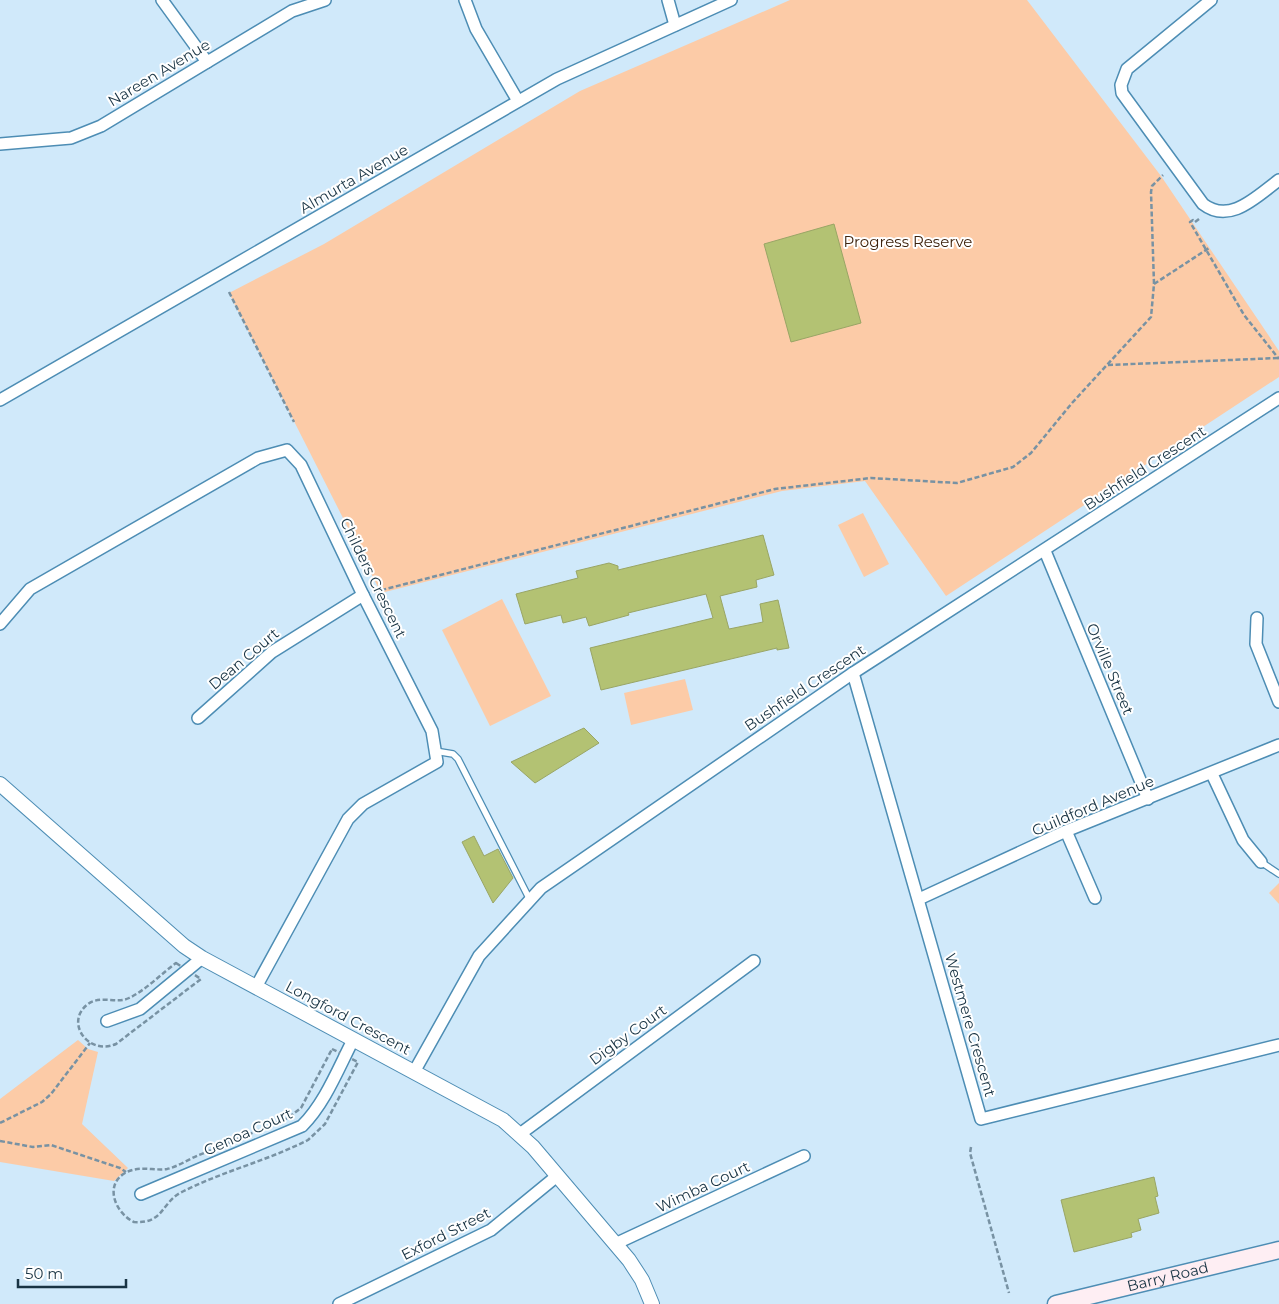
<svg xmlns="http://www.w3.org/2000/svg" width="1279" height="1304" font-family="Montserrat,sans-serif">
<rect width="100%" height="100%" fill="#d0e9fa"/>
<!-- green -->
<g fill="#fccba7">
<path d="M 790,0 L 1027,0 L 1161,176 L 1279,351 L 1279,377 L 946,596 L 865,481 L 782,491 L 381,593 L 229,293 L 324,244 L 580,91 Z"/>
<path d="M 863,513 L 889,564 L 864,577 L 838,525 Z"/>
<path d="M 502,599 L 551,696 L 490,726 L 442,630 Z"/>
<path d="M 685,679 L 693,710 L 631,725 L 624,693 Z"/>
<path d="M 1279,883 L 1279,904 L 1269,893 Z"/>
<path d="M 78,1040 L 88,1049 L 98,1052 L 82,1124 L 128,1168 L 114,1181 L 0,1162 L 0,1099 Z"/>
</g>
<!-- building -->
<g fill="#b3c273" stroke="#99a565">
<path d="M 834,224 L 861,323 L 791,342 L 764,244 Z"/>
<path d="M 763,535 L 774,575 L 756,580 L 757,587 L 720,596 L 729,629 L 763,622 L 760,604 L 778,600 L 789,648 L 777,650 L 777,648 L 601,690 L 590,648 L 713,618 L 706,594 L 628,613 L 629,615 L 589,626 L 586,617 L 563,623 L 561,615 L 525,624 L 516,594 L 578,578 L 576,571 L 609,563 L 618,566 L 618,570 Z"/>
<path d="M 584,728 L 599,743 L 535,783 L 511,762 Z"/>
<path d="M 474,836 L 484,856 L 498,849 L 513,878 L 493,903 L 462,842 Z"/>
<path d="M 1154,1177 L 1158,1196 L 1155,1197 L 1159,1213 L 1138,1219 L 1141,1230 L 1131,1233 L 1132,1237 L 1074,1252 L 1061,1200 Z"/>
</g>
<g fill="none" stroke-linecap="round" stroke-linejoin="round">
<defs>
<g id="service">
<path d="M 435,751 L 453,754 L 458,759 L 530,900"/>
<path d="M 1261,862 L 1279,874"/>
</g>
<g id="minor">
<path d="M 162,0 L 207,62"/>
<path d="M 465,0 L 476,29 L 518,101"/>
<path d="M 668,0 L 675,25"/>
<path d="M 1211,0 L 1127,69 L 1121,85 L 1122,93 L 1203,204 C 1230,225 1257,196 1279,180"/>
<path d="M 0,144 L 71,138 L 101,126 L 292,11 L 325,0"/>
<path d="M 0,400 L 557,79 L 731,0"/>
<path d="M 1045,551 L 1148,799"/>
<path d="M 1257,618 L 1256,644 L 1279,702"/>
<path d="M 0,624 L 30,589 L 258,458 L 287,450 L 301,465 L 363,595 L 432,731 L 437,762 L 363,804 L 348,819 L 256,987"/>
<path d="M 853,673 L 981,1119 L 1279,1045"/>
<path d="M 198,718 L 272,652 L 363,595"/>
<path d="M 1212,774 L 1243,840 L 1261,862"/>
<path d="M 1066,831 L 1095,898"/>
<path d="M 919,899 L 1066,831 L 1279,745"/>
<path d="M 107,1021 L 140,1009 L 202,958"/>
<path d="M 414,1072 L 479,956 L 541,888 L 853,673 L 1279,398"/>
<path d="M 520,1134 L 754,961"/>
<path d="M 141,1194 L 302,1126 C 325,1103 338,1069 353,1040"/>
<path d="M 615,1244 L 804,1156"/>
<path d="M 339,1304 L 491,1230 L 557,1176"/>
</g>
<path id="tertiary" d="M 0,784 L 184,946 L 202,958 L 503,1120 L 533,1147 L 629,1260 L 642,1280 L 652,1304"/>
<g id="secondary">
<path id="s1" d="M 1056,1304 L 1279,1250"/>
</g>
</defs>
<!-- service casing -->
<use href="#service" stroke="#4d8db4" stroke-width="8"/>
<!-- minor casing -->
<use href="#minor" stroke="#4d8db4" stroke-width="14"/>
<!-- tertiary casing -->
<use href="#tertiary" stroke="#4d8db4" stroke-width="16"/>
<!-- secondary casing -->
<use href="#secondary" stroke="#4d8db4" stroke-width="19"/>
<!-- path -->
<g stroke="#7892a3" stroke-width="2.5" stroke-dasharray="5 2.5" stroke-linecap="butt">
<path d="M 1199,219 L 1195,222 L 1193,220 L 1190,222 L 1244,315 L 1279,359"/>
<path d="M 1154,284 L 1209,248"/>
<path d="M 229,292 L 294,422"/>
<path d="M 1108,365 L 1279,358"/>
<path d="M 374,592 L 775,489 L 871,478 L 957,483 L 1013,467 L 1031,453 L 1072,403 L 1151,317 L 1154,284 L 1151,192 L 1152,186 L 1163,175"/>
<path d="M 176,963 L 201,979 L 116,1044 C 88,1056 64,1022 88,1004 C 100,995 117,1004 129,998 C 146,990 161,974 176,963 Z"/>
<path d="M 332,1049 L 358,1062 L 325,1124 L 308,1140 C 267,1161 220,1172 180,1193 C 161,1204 163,1224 134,1222 C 115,1213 104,1185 125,1173 C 139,1165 153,1171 167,1169 C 177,1167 189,1159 199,1155 C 229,1143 259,1130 288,1118 L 301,1108 Z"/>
<path d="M 0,1123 L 42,1102 L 51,1094 L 90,1043"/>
<path d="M 0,1141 L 33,1147 L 51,1145 L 120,1168 L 126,1172"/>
<path d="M 971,1147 L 970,1153 L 1009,1293"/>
</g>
<!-- service -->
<use href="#service" stroke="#fff" stroke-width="5.5"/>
<!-- minor -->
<use href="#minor" stroke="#fff" stroke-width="11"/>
<!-- tertiary -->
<use href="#tertiary" stroke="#fff" stroke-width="14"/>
<!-- secondary -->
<use href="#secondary" stroke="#feeef3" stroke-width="16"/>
</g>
<g text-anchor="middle" stroke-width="4" stroke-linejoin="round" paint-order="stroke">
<!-- street labels -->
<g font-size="15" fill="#193444" stroke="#fff">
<text transform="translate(159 73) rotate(-31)" y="5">Nareen Avenue</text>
<text transform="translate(354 179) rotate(-30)" y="5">Almurta Avenue</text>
<text transform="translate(1145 468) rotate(-33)" y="5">Bushfield Crescent</text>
<text transform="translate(373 578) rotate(64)" y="5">Childers Crescent</text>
<text transform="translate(244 659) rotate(-40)" y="5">Dean Court</text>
<text transform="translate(1110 669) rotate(67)" y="5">Orville Street</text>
<text transform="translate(805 688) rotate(-34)" y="5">Bushfield Crescent</text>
<text transform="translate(1093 806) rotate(-23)" y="5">Guildford Avenue</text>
<text transform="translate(348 1018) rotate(28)" y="5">Longford Crescent</text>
<text transform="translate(970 1025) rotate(74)" y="5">Westmere Crescent</text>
<text transform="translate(628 1035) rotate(-36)" y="5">Digby Court</text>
<text transform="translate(248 1132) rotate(-24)" y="5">Genoa Court</text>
<text transform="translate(703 1187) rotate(-25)" y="5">Wimba Court</text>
<text transform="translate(446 1234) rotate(-27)" y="5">Exford Street</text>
<text dy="5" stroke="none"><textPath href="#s1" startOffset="115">Barry Road</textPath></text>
</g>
<!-- park labels -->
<g font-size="15" fill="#3e230d" stroke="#fff">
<text x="908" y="247">Progress Reserve</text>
</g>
</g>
<!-- scale -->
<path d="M18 1279v8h108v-8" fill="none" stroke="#193444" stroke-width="2.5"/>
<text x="25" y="1279" font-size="15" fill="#193444" stroke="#ffffff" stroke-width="4" paint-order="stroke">50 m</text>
</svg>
